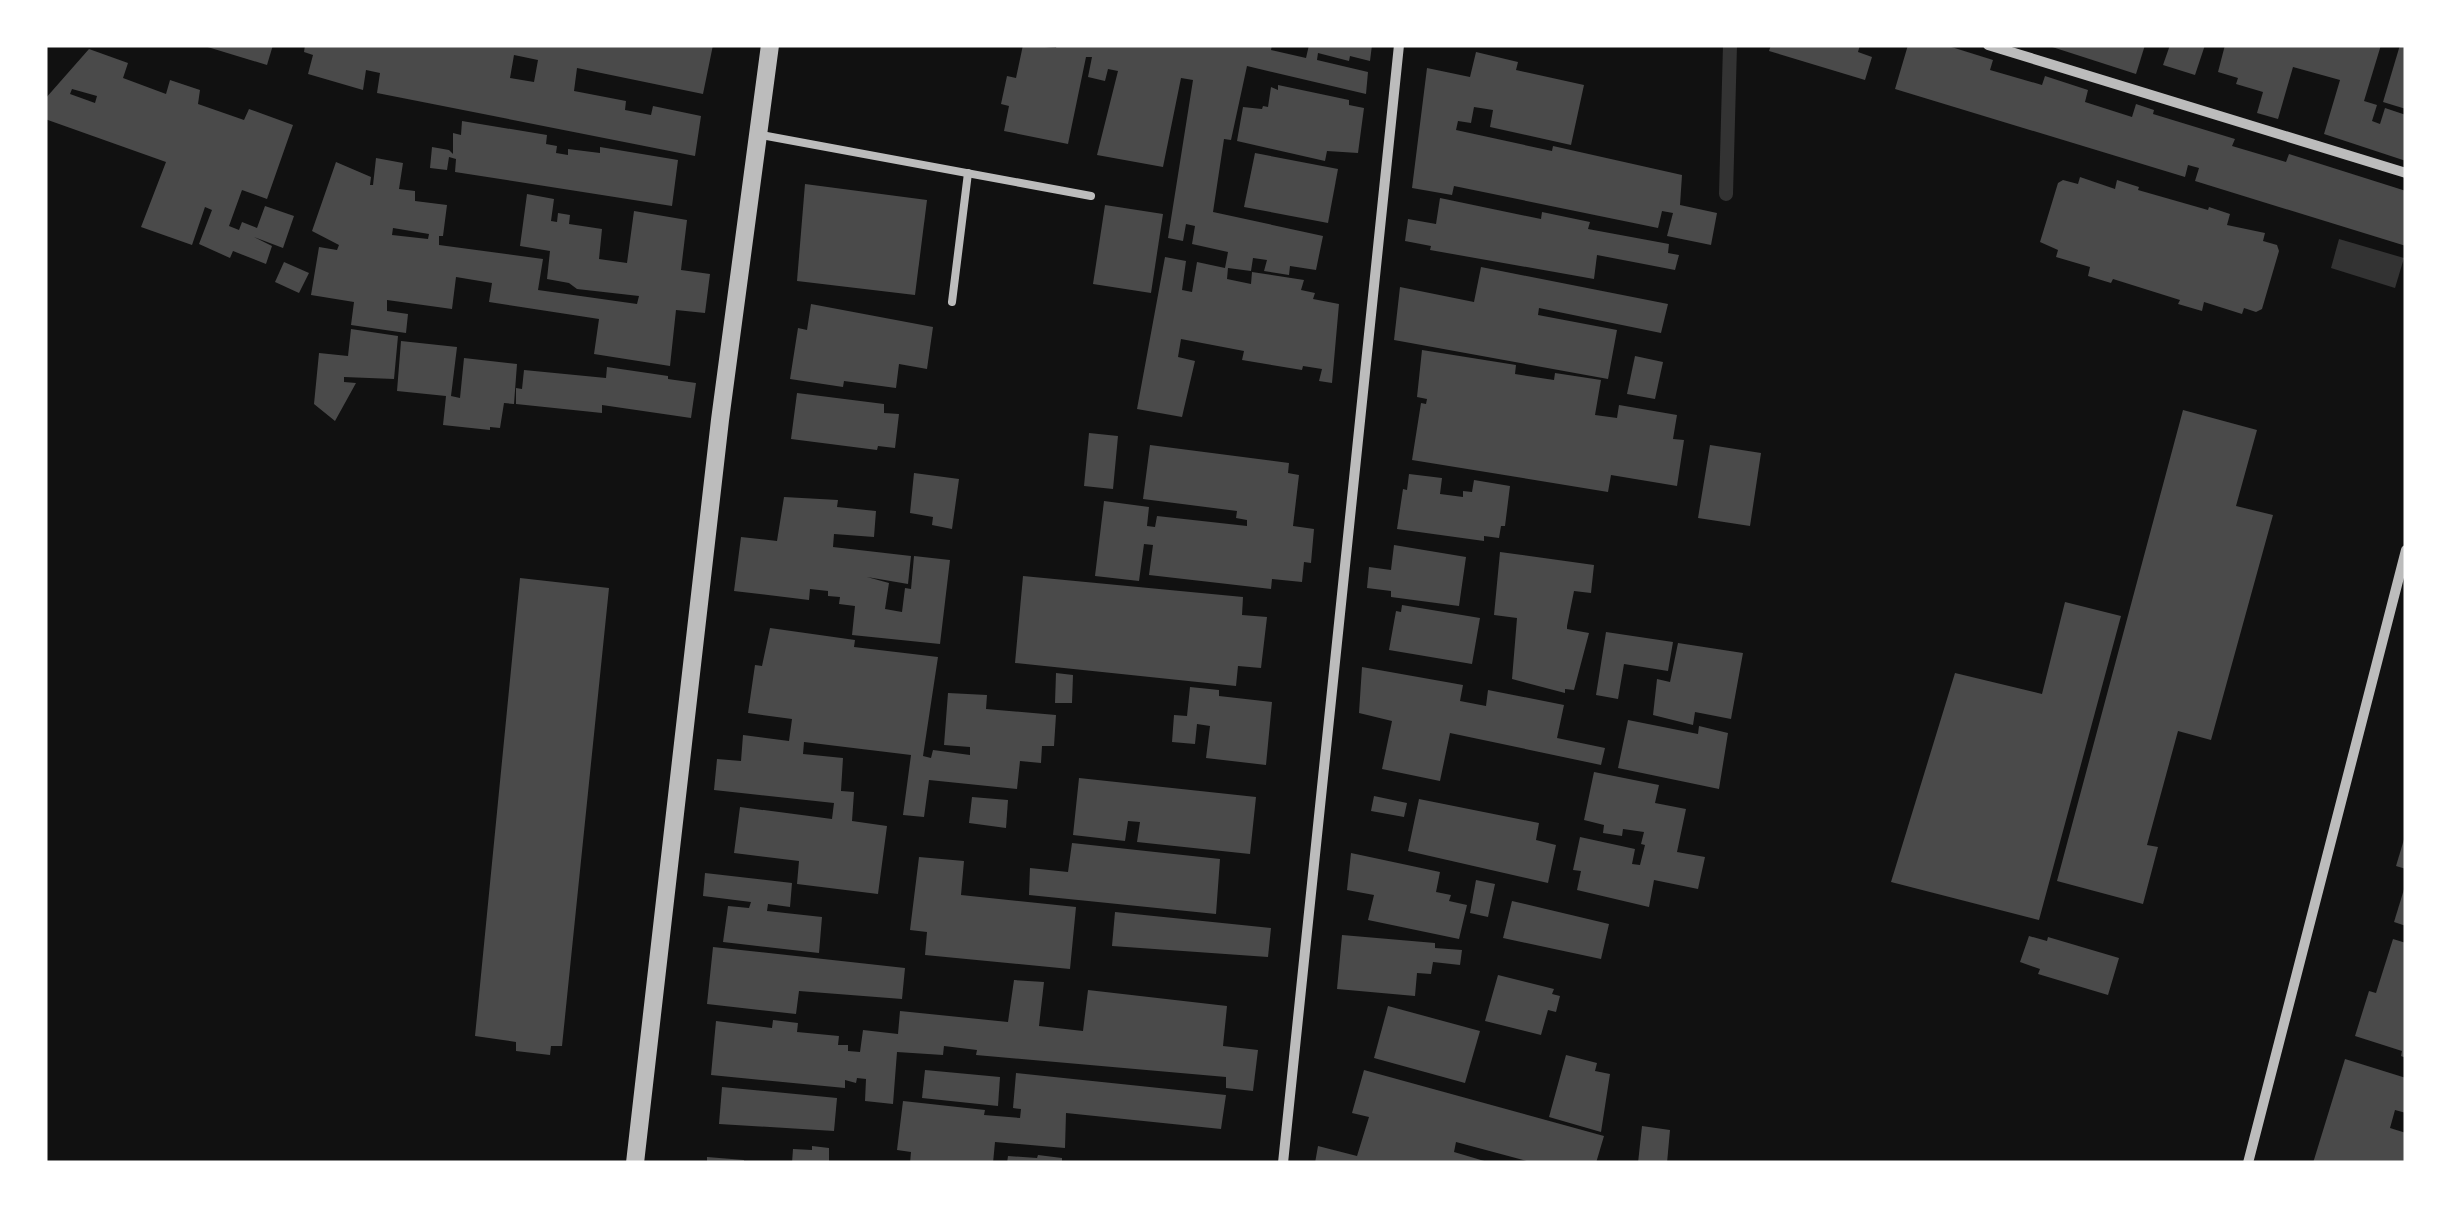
<svg xmlns="http://www.w3.org/2000/svg" width="2451" height="1208" font-family="Quicksand,sans-serif">
<rect width="100%" height="100%" fill="#111"/>
<!-- water -->
<path fill="#333" d="M 2339,239 L 2404,258 L 2395,288 L 2331,268 Z"/>
<g fill="none" stroke-linecap="round" stroke-linejoin="round">
<!-- stream -->
<path stroke="#333" stroke-width="14" d="M 1726,194 L 1730,45"/>
</g>
<!-- building -->
<g fill="#4a4a4a" fill-rule="evenodd">
<path d="M 201,45 L 273,45 L 267,65 Z"/>
<path d="M 305,45 L 713,45 L 703,94 L 577,68 L 574,91 L 626,101 L 625,110 L 651,115 L 653,106 L 701,116 L 695,156 L 377,93 L 380,73 L 366,70 L 363,90 L 308,74 L 313,55 L 304,52 ZM 514,55 L 538,60 L 534,82 L 510,78 Z"/>
<path d="M 1023,45 L 1056,48 L 1057,45 L 1272,45 L 1271,50 L 1306,58 L 1309,45 L 1372,45 L 1370,61 L 1350,56 L 1349,61 L 1318,53 L 1317,60 L 1368,72 L 1366,94 L 1247,66 L 1231,140 L 1224,139 L 1213,212 L 1323,236 L 1316,270 L 1290,266 L 1289,275 L 1264,271 L 1267,260 L 1253,258 L 1251,271 L 1228,268 L 1227,279 L 1251,284 L 1252,272 L 1304,280 L 1301,290 L 1315,293 L 1313,299 L 1339,304 L 1332,383 L 1319,381 L 1322,369 L 1303,366 L 1302,370 L 1242,360 L 1244,351 L 1181,339 L 1178,357 L 1195,361 L 1182,417 L 1137,409 L 1165,257 L 1186,261 L 1182,290 L 1192,292 L 1197,262 L 1225,268 L 1228,252 L 1192,244 L 1195,226 L 1186,224 L 1183,241 L 1168,238 L 1193,80 L 1181,78 L 1163,167 L 1097,155 L 1118,71 L 1108,69 L 1105,81 L 1088,77 L 1092,57 L 1086,57 L 1068,144 L 1004,131 L 1009,106 L 1001,104 L 1007,76 L 1016,78 Z"/>
<path d="M 1771,45 L 1860,45 L 1858,52 L 1872,57 L 1865,80 L 1769,51 Z"/>
<path d="M 1908,45 L 1945,45 L 1993,60 L 1990,70 L 2042,85 L 2045,76 L 2088,90 L 2085,102 L 2132,117 L 2136,104 L 2154,110 L 2153,114 L 2235,139 L 2232,146 L 2286,162 L 2289,154 L 2406,191 L 2406,246 L 2195,181 L 2199,168 L 2188,165 L 2185,177 L 1895,89 Z"/>
<path d="M 2046,45 L 2145,45 L 2136,74 Z"/>
<path d="M 2170,45 L 2205,45 L 2195,75 L 2163,65 Z"/>
<path d="M 2225,45 L 2381,45 L 2364,101 L 2377,105 L 2372,121 L 2380,124 L 2385,108 L 2406,115 L 2406,161 L 2324,134 L 2340,80 L 2293,67 L 2278,119 L 2257,113 L 2263,92 L 2236,84 L 2238,78 L 2218,72 Z"/>
<path d="M 2400,45 L 2406,45 L 2406,109 L 2383,102 Z"/>
<path d="M 89,49 L 128,63 L 123,78 L 166,94 L 170,80 L 200,90 L 198,104 L 244,120 L 249,109 L 293,125 L 267,199 L 242,190 L 229,226 L 239,230 L 242,222 L 257,228 L 265,206 L 294,216 L 283,248 L 254,237 L 272,246 L 266,264 L 233,251 L 230,258 L 199,244 L 212,210 L 205,207 L 192,245 L 141,227 L 166,162 L 45,119 L 45,99 ZM 72,89 L 97,96 L 95,103 L 70,94 Z"/>
<path d="M 1476,52 L 1518,62 L 1516,70 L 1584,85 L 1571,145 L 1490,127 L 1493,110 L 1474,107 L 1471,123 L 1458,121 L 1456,130 L 1552,151 L 1553,146 L 1682,175 L 1680,205 L 1717,213 L 1711,245 L 1667,236 L 1673,213 L 1662,211 L 1658,228 L 1454,186 L 1452,195 L 1412,188 L 1427,68 L 1470,77 Z"/>
<path d="M 1278,85 L 1349,100 L 1349,105 L 1364,108 L 1358,153 L 1327,151 L 1325,161 L 1237,141 L 1243,107 L 1262,109 L 1263,106 L 1268,107 L 1271,87 L 1278,90 Z"/>
<path d="M 462,121 L 547,135 L 546,144 L 557,146 L 556,153 L 568,155 L 568,149 L 600,153 L 600,147 L 678,160 L 672,206 L 455,172 L 456,159 L 449,157 L 447,170 L 430,168 L 432,147 L 449,150 L 453,154 L 453,133 L 461,135 Z"/>
<path d="M 1255,153 L 1338,169 L 1328,223 L 1244,207 Z"/>
<path d="M 376,158 L 403,163 L 399,189 L 415,191 L 415,201 L 447,205 L 443,236 L 439,236 L 439,245 L 543,259 L 538,290 L 637,304 L 639,296 L 577,289 L 569,283 L 547,279 L 550,251 L 520,246 L 527,194 L 554,199 L 551,221 L 557,222 L 558,213 L 570,215 L 569,224 L 602,229 L 599,259 L 627,263 L 634,211 L 687,220 L 681,270 L 710,274 L 705,313 L 676,310 L 670,366 L 594,354 L 599,319 L 489,302 L 492,283 L 456,277 L 452,309 L 387,300 L 387,311 L 408,314 L 406,333 L 351,325 L 354,302 L 311,295 L 319,247 L 337,250 L 339,245 L 312,231 L 336,162 L 371,177 L 370,185 L 373,185 ZM 393,228 L 429,234 L 428,239 L 392,235 Z"/>
<path d="M 2080,177 L 2115,189 L 2117,180 L 2139,187 L 2138,190 L 2208,210 L 2209,207 L 2230,214 L 2227,225 L 2265,233 L 2263,241 L 2277,245 L 2279,251 L 2262,309 L 2256,312 L 2244,308 L 2242,314 L 2204,302 L 2202,311 L 2178,304 L 2180,300 L 2113,279 L 2111,283 L 2088,276 L 2090,267 L 2056,257 L 2058,250 L 2040,242 L 2058,183 L 2063,180 L 2078,184 Z"/>
<path d="M 805,184 L 927,200 L 915,295 L 797,281 Z"/>
<path d="M 1440,198 L 1541,219 L 1542,212 L 1590,222 L 1588,229 L 1669,244 L 1668,253 L 1679,255 L 1675,270 L 1597,255 L 1594,279 L 1430,250 L 1431,246 L 1405,241 L 1408,219 L 1436,224 Z"/>
<path d="M 1105,205 L 1163,214 L 1151,293 L 1093,284 Z"/>
<path d="M 284,262 L 309,273 L 299,293 L 275,282 Z"/>
<path d="M 1481,267 L 1668,304 L 1661,333 L 1539,308 L 1538,315 L 1617,330 L 1608,379 L 1394,340 L 1400,287 L 1474,302 Z"/>
<path d="M 811,304 L 933,327 L 927,369 L 899,364 L 896,388 L 844,381 L 843,387 L 790,379 L 798,328 L 807,330 Z"/>
<path d="M 351,329 L 398,336 L 394,379 L 344,377 L 344,382 L 356,383 L 335,421 L 314,404 L 319,353 L 348,356 Z"/>
<path d="M 401,341 L 457,347 L 451,396 L 460,398 L 464,358 L 517,364 L 514,404 L 504,403 L 500,428 L 490,427 L 490,430 L 443,425 L 446,396 L 397,391 Z"/>
<path d="M 1422,350 L 1516,365 L 1515,374 L 1554,380 L 1555,373 L 1601,380 L 1595,415 L 1617,418 L 1619,405 L 1677,415 L 1673,439 L 1684,440 L 1677,486 L 1611,475 L 1608,492 L 1412,460 L 1421,403 L 1426,404 L 1427,399 L 1417,397 Z"/>
<path d="M 1635,356 L 1663,362 L 1655,399 L 1627,394 Z"/>
<path d="M 607,367 L 668,376 L 668,379 L 696,383 L 691,418 L 602,405 L 602,413 L 516,404 L 516,388 L 522,389 L 524,370 L 606,378 Z"/>
<path d="M 797,393 L 884,404 L 884,413 L 899,414 L 895,448 L 878,446 L 877,450 L 791,439 Z"/>
<path d="M 2183,410 L 2257,430 L 2236,506 L 2273,515 L 2211,740 L 2178,731 L 2147,845 L 2158,847 L 2143,904 L 2057,881 Z"/>
<path d="M 1089,433 L 1118,436 L 1113,489 L 1084,486 Z"/>
<path d="M 1150,445 L 1289,463 L 1288,473 L 1299,475 L 1293,526 L 1314,529 L 1311,563 L 1304,562 L 1302,582 L 1272,579 L 1271,589 L 1149,575 L 1153,545 L 1144,544 L 1139,581 L 1095,576 L 1104,501 L 1149,507 L 1147,526 L 1155,527 L 1157,516 L 1247,526 L 1247,520 L 1236,518 L 1237,511 L 1143,499 Z"/>
<path d="M 1710,445 L 1761,453 L 1750,526 L 1698,518 Z"/>
<path d="M 914,473 L 959,479 L 952,529 L 932,525 L 933,517 L 910,513 Z"/>
<path d="M 1409,474 L 1442,478 L 1440,494 L 1463,497 L 1463,491 L 1472,492 L 1474,480 L 1510,486 L 1505,526 L 1501,526 L 1499,538 L 1484,536 L 1484,541 L 1397,529 L 1403,489 L 1407,490 Z"/>
<path d="M 784,497 L 838,500 L 837,507 L 876,511 L 874,537 L 834,534 L 833,547 L 911,556 L 908,584 L 867,577 L 889,583 L 885,609 L 902,612 L 905,588 L 911,589 L 914,556 L 950,560 L 940,644 L 852,635 L 855,606 L 839,604 L 840,597 L 828,596 L 828,591 L 810,589 L 809,600 L 734,591 L 741,537 L 777,541 Z"/>
<path d="M 1394,545 L 1466,557 L 1459,606 L 1391,597 L 1391,591 L 1367,588 L 1369,567 L 1391,570 Z"/>
<path d="M 1500,552 L 1594,565 L 1591,593 L 1574,591 L 1567,626 L 1567,629 L 1589,633 L 1574,690 L 1565,689 L 1565,693 L 1512,679 L 1517,618 L 1494,615 Z"/>
<path d="M 1023,576 L 1243,597 L 1242,615 L 1267,617 L 1261,668 L 1238,666 L 1236,686 L 1015,663 Z"/>
<path d="M 520,578 L 609,588 L 562,1046 L 551,1046 L 550,1055 L 516,1051 L 516,1042 L 475,1036 Z"/>
<path d="M 2065,602 L 2121,616 L 2039,920 L 1891,882 L 1955,673 L 2042,694 Z"/>
<path d="M 1402,605 L 1480,618 L 1472,664 L 1389,650 L 1396,611 L 1401,612 Z"/>
<path d="M 770,628 L 855,640 L 854,647 L 938,657 L 923,756 L 931,758 L 933,750 L 970,755 L 970,747 L 944,745 L 948,693 L 987,695 L 986,709 L 1056,715 L 1054,746 L 1042,746 L 1041,763 L 1020,761 L 1017,789 L 929,780 L 924,817 L 903,815 L 911,755 L 804,742 L 803,754 L 843,758 L 841,791 L 854,792 L 852,821 L 887,826 L 878,894 L 797,884 L 799,861 L 734,853 L 740,807 L 832,819 L 834,803 L 714,790 L 717,759 L 741,761 L 743,735 L 789,741 L 792,719 L 748,713 L 755,665 L 762,666 Z"/>
<path d="M 1606,632 L 1673,642 L 1668,671 L 1624,664 L 1618,699 L 1596,695 Z"/>
<path d="M 1678,643 L 1743,653 L 1731,719 L 1695,712 L 1693,725 L 1653,715 L 1657,679 L 1670,682 Z"/>
<path d="M 1362,667 L 1463,685 L 1460,701 L 1486,706 L 1488,690 L 1564,705 L 1557,738 L 1605,748 L 1601,765 L 1450,733 L 1440,781 L 1382,769 L 1392,721 L 1359,713 Z"/>
<path d="M 1056,673 L 1073,675 L 1072,703 L 1055,703 Z"/>
<path d="M 1190,687 L 1219,690 L 1219,696 L 1272,702 L 1266,765 L 1206,758 L 1210,726 L 1197,724 L 1195,744 L 1172,742 L 1174,715 L 1187,716 Z"/>
<path d="M 1628,720 L 1698,734 L 1699,726 L 1728,733 L 1719,789 L 1618,768 Z"/>
<path d="M 1594,772 L 1659,785 L 1655,803 L 1686,809 L 1677,852 L 1705,857 L 1698,889 L 1654,880 L 1649,907 L 1577,890 L 1581,871 L 1573,870 L 1580,837 L 1635,849 L 1632,864 L 1640,865 L 1645,845 L 1641,844 L 1644,832 L 1623,829 L 1622,836 L 1603,833 L 1604,825 L 1584,820 Z"/>
<path d="M 1079,778 L 1256,797 L 1250,854 L 1137,842 L 1140,822 L 1128,821 L 1125,841 L 1073,835 Z"/>
<path d="M 1374,796 L 1407,803 L 1404,817 L 1371,811 Z"/>
<path d="M 972,797 L 1008,800 L 1006,828 L 969,823 Z"/>
<path d="M 1419,799 L 1539,823 L 1536,840 L 1556,845 L 1548,883 L 1408,851 Z"/>
<path d="M 2405,836 L 2406,836 L 2406,869 L 2396,866 Z"/>
<path d="M 1072,843 L 1220,859 L 1216,914 L 1029,895 L 1030,868 L 1068,872 Z"/>
<path d="M 1351,853 L 1440,872 L 1436,892 L 1451,895 L 1449,901 L 1467,905 L 1459,939 L 1368,920 L 1374,895 L 1347,890 Z"/>
<path d="M 919,857 L 964,861 L 961,895 L 1076,907 L 1070,969 L 925,955 L 927,932 L 910,930 Z"/>
<path d="M 705,873 L 792,883 L 790,907 L 768,904 L 767,911 L 822,917 L 819,953 L 723,942 L 728,906 L 749,908 L 751,902 L 703,896 Z"/>
<path d="M 1476,880 L 1495,884 L 1488,917 L 1470,913 Z"/>
<path d="M 2405,886 L 2406,886 L 2406,926 L 2394,922 Z"/>
<path d="M 1512,901 L 1609,924 L 1601,959 L 1503,938 Z"/>
<path d="M 1115,912 L 1271,928 L 1268,957 L 1112,946 Z"/>
<path d="M 1342,935 L 1435,943 L 1435,948 L 1462,950 L 1460,965 L 1433,962 L 1431,974 L 1417,973 L 1415,996 L 1337,989 Z"/>
<path d="M 2029,936 L 2047,941 L 2048,937 L 2119,958 L 2108,995 L 2038,974 L 2040,969 L 2020,962 Z"/>
<path d="M 2393,939 L 2406,943 L 2406,1058 L 2401,1056 L 2402,1051 L 2355,1036 L 2369,991 L 2376,993 Z"/>
<path d="M 713,947 L 905,968 L 902,999 L 799,991 L 796,1014 L 707,1004 Z"/>
<path d="M 1498,975 L 1554,989 L 1552,994 L 1560,996 L 1556,1012 L 1548,1010 L 1541,1035 L 1485,1021 Z"/>
<path d="M 1014,980 L 1044,982 L 1039,1026 L 1083,1031 L 1088,990 L 1227,1006 L 1223,1046 L 1258,1050 L 1253,1091 L 1226,1088 L 1226,1077 L 976,1055 L 977,1050 L 944,1046 L 943,1055 L 897,1052 L 893,1104 L 865,1101 L 866,1079 L 857,1078 L 856,1083 L 845,1080 L 845,1088 L 711,1075 L 716,1021 L 772,1028 L 773,1020 L 798,1023 L 797,1032 L 839,1036 L 838,1045 L 848,1045 L 848,1051 L 860,1052 L 863,1030 L 898,1034 L 900,1011 L 1008,1022 Z"/>
<path d="M 1388,1006 L 1480,1031 L 1465,1083 L 1374,1058 Z"/>
<path d="M 1566,1055 L 1597,1063 L 1595,1071 L 1610,1074 L 1601,1132 L 1549,1117 Z"/>
<path d="M 2345,1059 L 2406,1078 L 2406,1113 L 2395,1110 L 2390,1128 L 2406,1133 L 2406,1163 L 2313,1163 Z"/>
<path d="M 925,1070 L 1000,1077 L 998,1106 L 922,1098 Z"/>
<path d="M 1364,1070 L 1604,1136 L 1596,1163 L 1534,1163 L 1456,1142 L 1454,1152 L 1491,1163 L 1315,1163 L 1318,1146 L 1357,1156 L 1369,1117 L 1352,1113 Z"/>
<path d="M 1016,1073 L 1226,1095 L 1221,1129 L 1066,1113 L 1065,1148 L 995,1142 L 993,1163 L 910,1163 L 911,1152 L 897,1150 L 903,1101 L 985,1110 L 984,1115 L 1020,1118 L 1021,1109 L 1013,1108 Z"/>
<path d="M 722,1087 L 837,1098 L 834,1131 L 719,1124 Z"/>
<path d="M 1642,1126 L 1670,1130 L 1667,1163 L 1638,1163 Z"/>
<path d="M 812,1146 L 829,1148 L 829,1163 L 792,1163 L 793,1149 L 812,1150 Z"/>
<path d="M 1038,1155 L 1062,1158 L 1062,1163 L 1007,1163 L 1008,1156 L 1037,1158 Z"/>
<path d="M 707,1157 L 744,1160 L 744,1163 L 707,1163 Z"/>
</g>
<g fill="none" stroke-linecap="round" stroke-linejoin="round">
<!-- service -->
<g stroke="#bcbcbc" stroke-width="8">
<path d="M 761,135 L 1091,196"/>
<path d="M 952,302 L 968,173"/>
</g>
<!-- minor -->
<g stroke="#bcbcbc" stroke-width="10">
<path d="M 1988,45 L 2406,173"/>
<path d="M 1283,1163 L 1399,45"/>
<path d="M 2248,1163 L 2406,550"/>
</g>
<!-- tertiary -->
<path stroke="#bcbcbc" stroke-width="18" d="M 635,1163 L 720,420 L 770,45"/>
</g>
<!-- border -->
<rect width="2451" height="1208" fill="none" stroke="#ffffff" stroke-width="95"/>
</svg>
